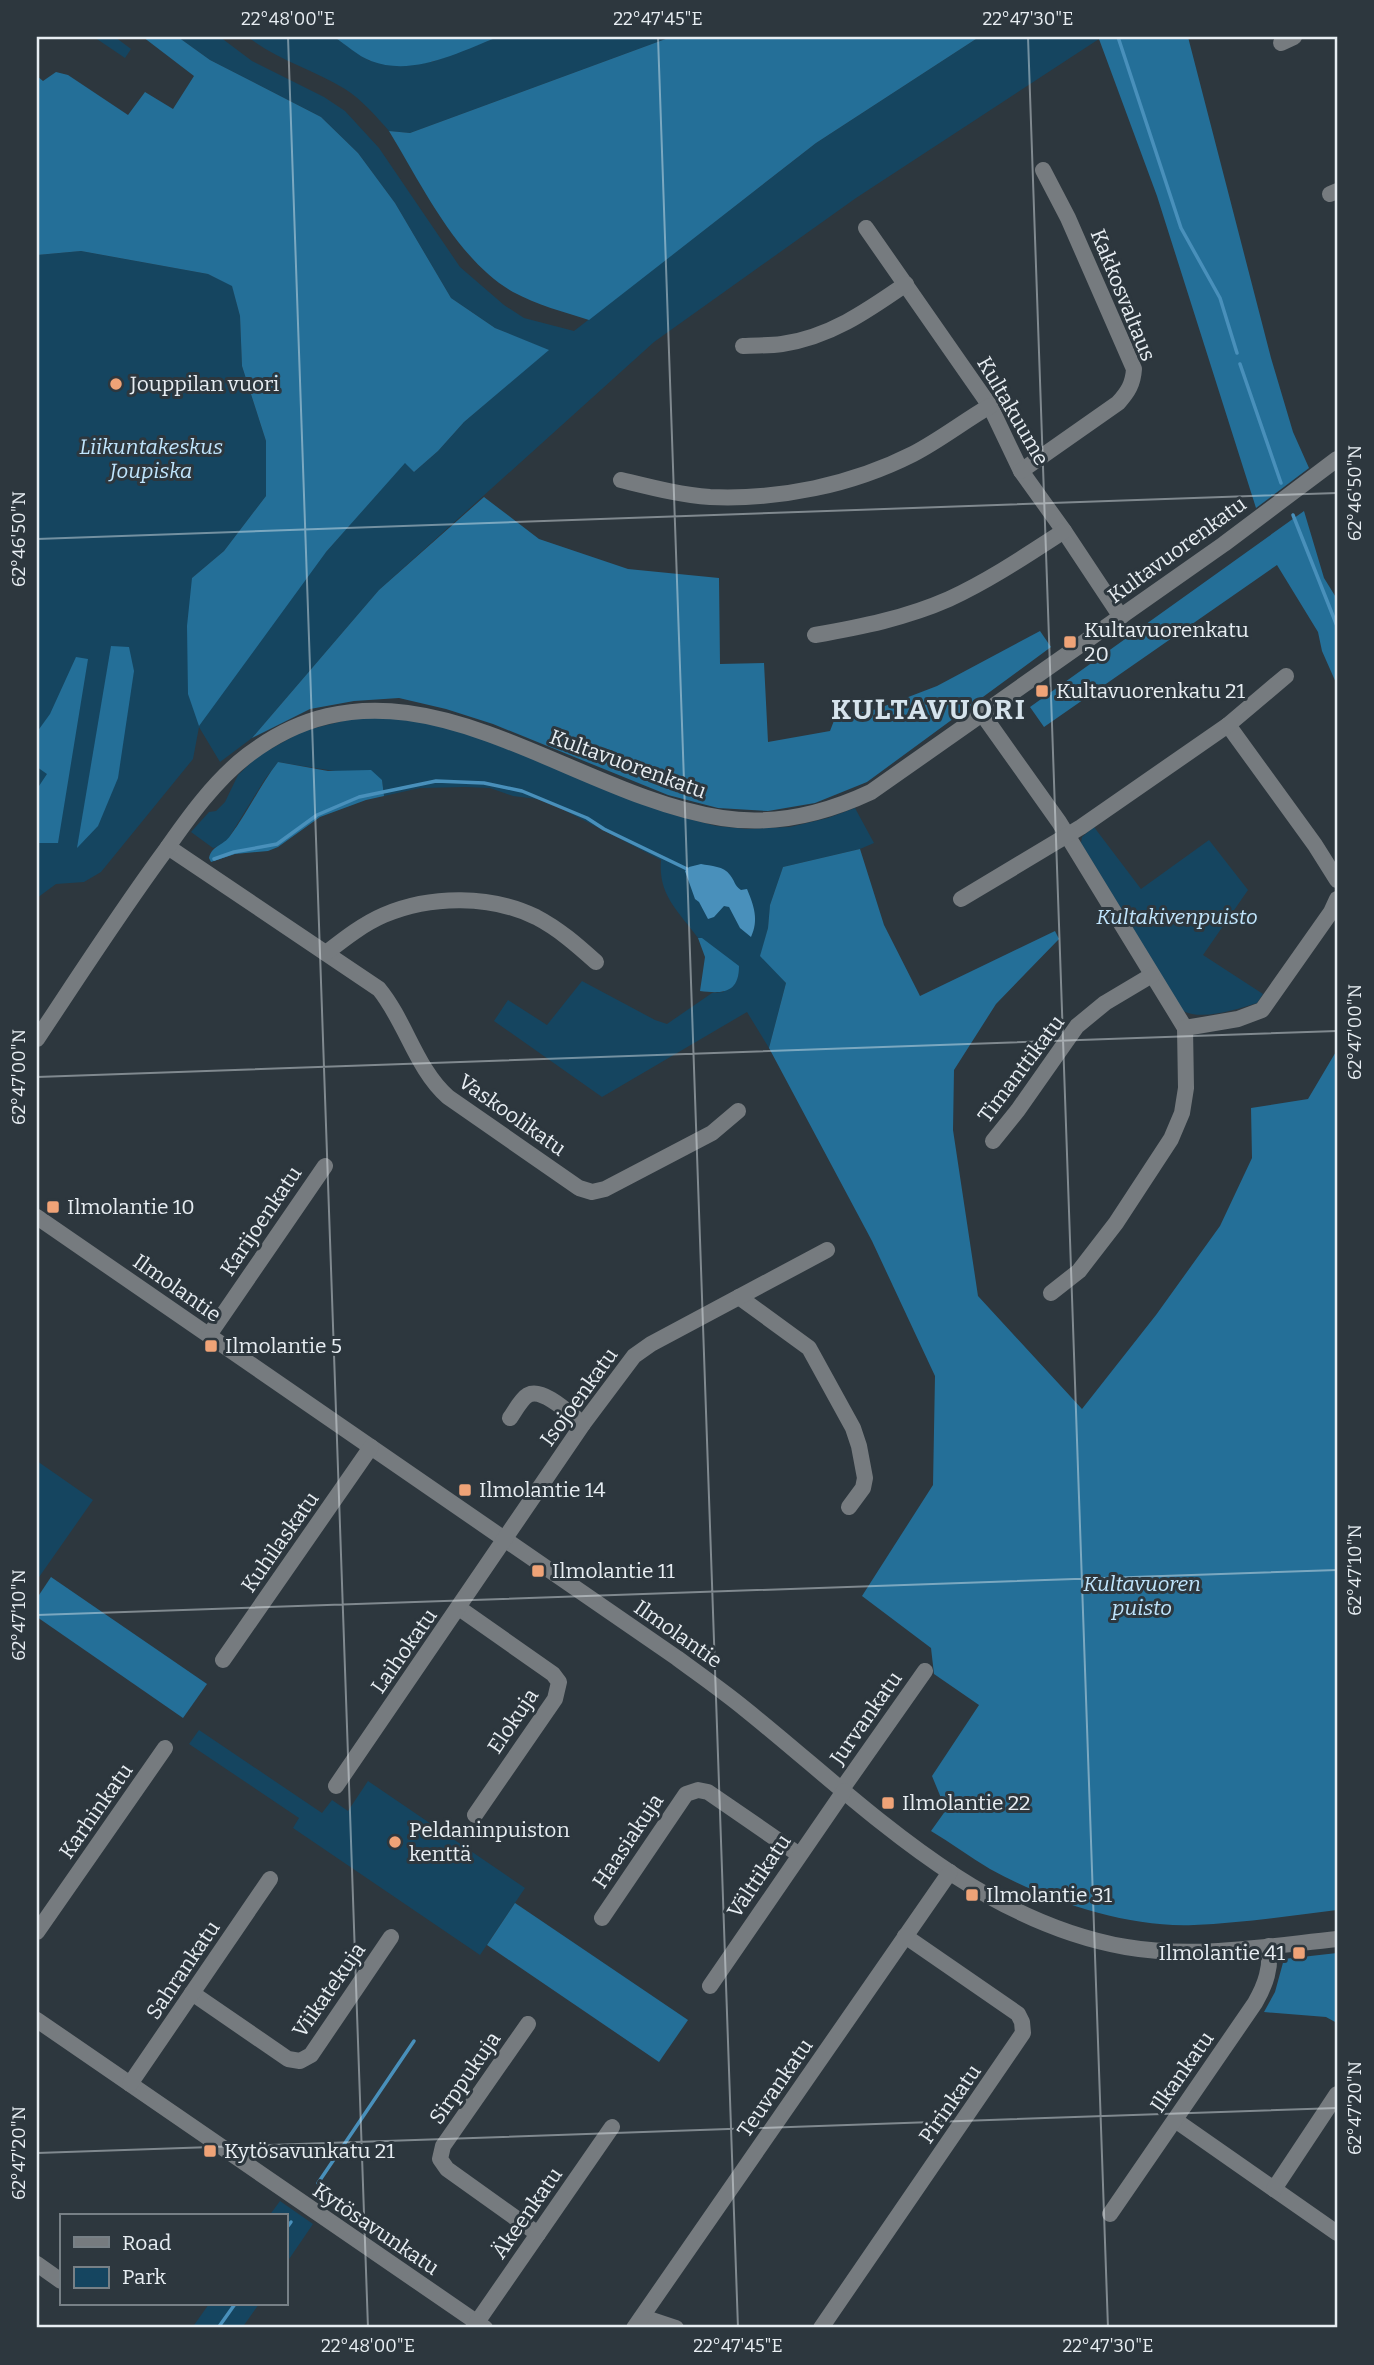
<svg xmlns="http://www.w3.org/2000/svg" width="1374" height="2365" font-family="Bitter,serif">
<rect width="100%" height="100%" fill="#2d373e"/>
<!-- green -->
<g fill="#154560">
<path d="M 94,37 L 115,37 L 131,49 L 125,58 Z"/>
<path d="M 178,37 L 220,37 L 252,61 L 324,97 L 345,111 L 379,148 L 460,267 L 504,305 L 524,318 L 574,331 L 816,143 L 979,37 L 1102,37 L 856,198 L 654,342 L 379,590 L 252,738 L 220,762 L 199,727 L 193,759 L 101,872 L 84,882 L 56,884 L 37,898 L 37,255 L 81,251 L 208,274 L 232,285 L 240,316 L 242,366 L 266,441 L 266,496 L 224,551 L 192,578 L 326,552 L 405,462 L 414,472 L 438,451 L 464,422 L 548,350 L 495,328 L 451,298 L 395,203 L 358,153 L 321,117 L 210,60 Z"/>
<path d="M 248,37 L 334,37 L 370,61 L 432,62 L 498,37 L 671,37 L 410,133 L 389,131 C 376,116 362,100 345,89 C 313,69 279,61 248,37 Z"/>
<path d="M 355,718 L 410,718 L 460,730 L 671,814 L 716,826 L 746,829 L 790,827 L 828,818 L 855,808 L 874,843 L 860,849 L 783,867 L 770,905 L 768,928 L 761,955 L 786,983 L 769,1048 L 747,1012 L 602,1097 L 494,1021 L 508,1000 L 547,1025 L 582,981 L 655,1020 L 667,1024 L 712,993 L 724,992 L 702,938 L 698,938 C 678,911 658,895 661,860 L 556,806 L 537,799 L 513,796 L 490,788 L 465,787 L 420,788 L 384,796 L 382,780 C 347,772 313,768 278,762 L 265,779 L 228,839 L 221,845 L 213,848 L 191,832 L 209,812 L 216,811 L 225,802 L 238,775 L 258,756 L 303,731 Z"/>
<path d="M 1094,827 L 1141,889 L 1209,840 L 1248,890 L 1203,955 L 1263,994 L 1257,1003 C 1237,1009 1203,1021 1183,1011 L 1081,843 L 1082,837 Z"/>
<path d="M 37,1461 L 93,1500 L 37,1580 Z"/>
<path d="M 199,1730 L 322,1813 L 332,1800 L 348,1811 L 368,1781 L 525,1888 L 480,1955 L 293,1828 L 299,1818 L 189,1744 Z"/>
<path d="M 280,2201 L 313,2224 L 285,2265 L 285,2216 L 269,2216 Z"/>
<path d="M 209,2304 L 259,2304 L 242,2328 L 192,2328 Z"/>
</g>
<!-- forest -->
<g fill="#246f98">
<path d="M 143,37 L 178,37 L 210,60 L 321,117 L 358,153 L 395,203 L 451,298 L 495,328 L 549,350 L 464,422 L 438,451 L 414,472 L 405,463 L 326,552 L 199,726 L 188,694 L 187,626 L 192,578 L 224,551 L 266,496 L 266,441 L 242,366 L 240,316 L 232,286 L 208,274 L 81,251 L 37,255 L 37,76 L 43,81 L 56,72 L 68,75 L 128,115 L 145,92 L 173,109 L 194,76 Z"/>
<path d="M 334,37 L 498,37 C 459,52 413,77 371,61 C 358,56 345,44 334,37 Z"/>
<path d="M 671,37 L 979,37 L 816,143 L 589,320 C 564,312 537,305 513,292 C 457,260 422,185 389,131 L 410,133 Z"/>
<path d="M 1102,37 L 1188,37 L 1271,358 L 1293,432 L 1309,468 L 1256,508 L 1157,196 L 1099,39 Z"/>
<path d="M 484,497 L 539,539 L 628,569 L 719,578 L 720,664 L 764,663 L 768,742 L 830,731 L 835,718 L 877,709 L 937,686 L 1040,631 L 1051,647 L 867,782 L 815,803 L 768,811 L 718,808 L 668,795 L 493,724 L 446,709 L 399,698 L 354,701 L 310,709 L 252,738 L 379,590 Z"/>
<path d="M 1304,511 L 1324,578 L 1337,599 L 1337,685 L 1322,651 L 1318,632 L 1277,565 L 1044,727 L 1030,707 Z"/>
<path d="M 111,646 L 129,647 L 134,671 L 118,778 L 98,826 L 77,848 Z"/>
<path d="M 76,657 L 88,659 L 58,843 L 37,843 L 37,789 L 47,774 L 37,767 L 37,732 L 50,714 Z"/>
<path d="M 278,762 L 328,771 L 371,770 L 382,780 L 384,796 L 366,800 L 320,817 L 278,847 L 268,851 L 235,854 L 211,862 L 209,858 C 212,845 223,846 230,836 C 248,812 260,785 278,762 Z"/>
<path d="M 860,849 L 884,925 L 920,996 L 1055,931 L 1059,939 L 996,1004 L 954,1070 L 953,1130 L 978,1296 L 1082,1409 L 1156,1315 L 1220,1226 L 1252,1158 L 1251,1108 L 1308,1099 L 1337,1050 L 1337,1910 C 1290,1916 1242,1923 1194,1925 C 1126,1928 1048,1901 990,1869 C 970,1857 951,1843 931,1831 L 946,1810 L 932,1776 L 979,1705 L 934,1674 L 931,1648 L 862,1596 L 933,1485 L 935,1376 L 872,1241 L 769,1048 L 786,983 L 760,956 L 768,928 L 770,905 L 783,867 Z"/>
<path d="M 698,938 L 702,938 L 739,966 C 739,993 723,994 700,991 L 705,957 Z"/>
<path d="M 51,1577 L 207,1684 L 183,1718 L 37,1617 L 37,1598 Z"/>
<path d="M 515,1903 L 688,2020 L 659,2062 L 487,1945 Z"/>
<path d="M 1337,1953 L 1337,2023 L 1326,2017 L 1264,2012 L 1275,1992 L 1284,1959 Z"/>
</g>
<!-- water -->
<path fill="#4990bb" d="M 701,864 C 711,866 724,866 730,875 C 735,881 734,885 741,890 L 747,889 C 754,906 759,920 751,937 L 740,928 L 729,907 L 724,906 L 714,917 L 708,919 L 699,902 L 695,899 L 685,871 L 689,867 Z"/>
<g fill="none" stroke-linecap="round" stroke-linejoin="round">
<!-- stream -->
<g stroke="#4990bb" stroke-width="3.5">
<path d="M 1118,37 L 1181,228 L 1220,298 L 1237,353"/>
<path d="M 1240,364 L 1281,483"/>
<path d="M 1293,515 L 1337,626"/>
<path d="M 214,859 L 234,852 L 277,844 L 317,815 L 359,797 L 436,781 L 484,783 L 522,791 L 587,818 L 604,829 L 687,869"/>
<path d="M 318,2183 L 414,2041"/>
<path d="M 285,2230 L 291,2222"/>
<path d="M 218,2328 L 235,2304"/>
</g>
<!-- minor -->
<g stroke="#767b7f" stroke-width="16">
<path d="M 1281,43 L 1294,37"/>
<path d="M 1330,194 L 1337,191"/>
<path d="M 866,228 L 990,406 L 1021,471 L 1064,531 L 1121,617"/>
<path d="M 743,346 C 756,345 769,346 782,344 C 830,337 867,311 906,284"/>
<path d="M 1021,471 L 1118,403 C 1128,392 1133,384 1134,369 L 1068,218 L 1043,170"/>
<path d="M 621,480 C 650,487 680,495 710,497 C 779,500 852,485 913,454 C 940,440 964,421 990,406"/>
<path d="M 815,635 C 861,627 906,618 949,599 C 990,580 1027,555 1064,531"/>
<path d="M 983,715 L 1059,822 L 1185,1028 L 1186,1088 L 1182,1113 L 1171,1139 L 1116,1223 L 1079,1271 L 1051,1293"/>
<path d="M 1228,725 L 1315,845 L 1337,880"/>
<path d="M 168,847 L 379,989 C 406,1022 416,1069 448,1097 L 579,1188 L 592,1192 L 605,1189 L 712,1133 L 738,1111"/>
<path d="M 961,899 L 1081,827 L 1228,725 L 1286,676"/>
<path d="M 326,953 C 344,939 363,924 384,915 C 431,895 491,895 536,917 C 559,929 577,945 596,962"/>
<path d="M 1185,1028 L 1238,1019 L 1262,1010 L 1331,912 L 1337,899"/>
<path d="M 37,1039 C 79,976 120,912 165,851 C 188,818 215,780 248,755 C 405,635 564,794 722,818 C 773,826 824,814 871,792 L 1224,544 L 1337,459"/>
<path d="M 993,1141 L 1018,1110 L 1077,1026 L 1105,1003 L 1152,975"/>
<path d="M 37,1217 L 677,1658 C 700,1675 723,1691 745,1709 C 861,1802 973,1920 1126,1947 C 1195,1959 1269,1946 1337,1939"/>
<path d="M 739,1297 L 809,1348 L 853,1428 L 859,1446 L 865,1478 L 863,1488 L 849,1507"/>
<path d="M 209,1335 L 325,1166"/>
<path d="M 510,1418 C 515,1411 521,1399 528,1395 C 543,1387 571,1415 583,1424"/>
<path d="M 459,1608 L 553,1674 L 559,1682 L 555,1699 L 475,1815"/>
<path d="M 223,1660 L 371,1447"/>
<path d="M 336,1786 L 583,1424 L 634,1356 L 651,1344 L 827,1250"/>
<path d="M 842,1789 L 925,1671"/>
<path d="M 602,1918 L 686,1794 L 698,1790 L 708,1792 L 798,1854"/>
<path d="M 37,1932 L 165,1748"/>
<path d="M 710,1986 L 844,1791"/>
<path d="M 192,1993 L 288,2059 L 300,2061 L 311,2055 L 391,1937"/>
<path d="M 37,2020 L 485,2328"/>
<path d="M 528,2024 L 443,2146 L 440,2159 L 447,2169 L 538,2234"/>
<path d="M 130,2084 L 270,1879"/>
<path d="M 1175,2120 L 1337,2233"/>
<path d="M 1274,2189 L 1337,2094"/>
<path d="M 1110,2214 L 1255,2003 C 1266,1984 1271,1968 1269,1946"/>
<path d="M 37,2264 L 61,2281"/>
<path d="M 643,2317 L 676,2328"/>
<path d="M 473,2328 L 612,2127"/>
<path d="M 634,2328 L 950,1872"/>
<path d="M 821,2328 L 1023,2033 L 1022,2022 L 1018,2014 L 905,1936"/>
</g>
</g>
<!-- ticks -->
<path fill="none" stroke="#e7edf2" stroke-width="2" stroke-opacity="0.45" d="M 288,37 L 368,2328M 658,37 L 738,2328M 1028,37 L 1108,2328M 37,539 L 1337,493M 37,1077 L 1337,1031M 37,1615 L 1337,1570M 37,2153 L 1337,2108"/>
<!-- markers -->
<g fill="#efa377" stroke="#2d373e" stroke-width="2.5">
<circle cx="116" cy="384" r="7"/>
<rect x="1063" y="635" width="14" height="14" rx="3.5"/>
<rect x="1035" y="684" width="14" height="14" rx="3.5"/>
<rect x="46" y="1200" width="14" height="14" rx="3.5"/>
<rect x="204" y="1339" width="14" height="14" rx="3.5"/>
<rect x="458" y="1483" width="14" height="14" rx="3.5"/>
<rect x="531" y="1564" width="14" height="14" rx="3.5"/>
<rect x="881" y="1796" width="14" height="14" rx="3.5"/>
<circle cx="395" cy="1842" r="7"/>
<rect x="965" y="1888" width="14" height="14" rx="3.5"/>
<rect x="1292" y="1946" width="14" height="14" rx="3.5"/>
<rect x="203" y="2144" width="14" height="14" rx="3.5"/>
</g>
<g text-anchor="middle" stroke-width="6" stroke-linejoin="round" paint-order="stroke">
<!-- street labels -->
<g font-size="21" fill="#e7edf2" stroke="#2d373e">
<text transform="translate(1123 295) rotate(68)" y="7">Kakkosvaltaus</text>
<text transform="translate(1013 411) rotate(60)" y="7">Kultakuume</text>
<text transform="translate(1177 550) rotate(-36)" y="7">Kultavuorenkatu</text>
<text transform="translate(628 764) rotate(20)" y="7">Kultavuorenkatu</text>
<text transform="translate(1021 1069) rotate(-53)" y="7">Timanttikatu</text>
<text transform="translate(512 1115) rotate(35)" y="7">Vaskoolikatu</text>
<text transform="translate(261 1221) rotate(-56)" y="7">Karijoenkatu</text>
<text transform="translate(177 1288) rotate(35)" y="7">Ilmolantie</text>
<text transform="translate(579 1397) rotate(-54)" y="7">Isojoenkatu</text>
<text transform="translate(280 1542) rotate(-55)" y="7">Kuhilaskatu</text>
<text transform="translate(678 1634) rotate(35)" y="7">Ilmolantie</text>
<text transform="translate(404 1651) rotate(-55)" y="7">Laihokatu</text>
<text transform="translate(866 1718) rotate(-55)" y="7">Jurvankatu</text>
<text transform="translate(513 1721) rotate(-56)" y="7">Elokuja</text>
<text transform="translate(96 1811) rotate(-55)" y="7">Karhinkatu</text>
<text transform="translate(628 1841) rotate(-56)" y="7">Haasiakuja</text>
<text transform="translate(759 1876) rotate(-56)" y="7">Välttikatu</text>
<text transform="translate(183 1970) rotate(-56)" y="7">Sahrankatu</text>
<text transform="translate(329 1990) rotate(-55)" y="7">Viikatekuja</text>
<text transform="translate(1182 2072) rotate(-55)" y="7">Ilkankatu</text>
<text transform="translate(465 2078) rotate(-55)" y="7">Sirppukuja</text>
<text transform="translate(775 2088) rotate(-55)" y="7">Teuvankatu</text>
<text transform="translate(950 2104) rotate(-55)" y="7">Pirinkatu</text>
<text transform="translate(527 2213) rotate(-55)" y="7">Äkeenkatu</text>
<text transform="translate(376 2229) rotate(34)" y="7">Kytösavunkatu</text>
</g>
<!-- poi labels -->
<g font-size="21" fill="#e7edf2" stroke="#2d373e" text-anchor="start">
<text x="130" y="391">Jouppilan vuori</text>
<text x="1084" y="637">Kultavuorenkatu<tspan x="1084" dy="24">20</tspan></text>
<text x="1056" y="698">Kultavuorenkatu 21</text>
<text x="67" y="1214">Ilmolantie 10</text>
<text x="225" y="1353">Ilmolantie 5</text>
<text x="479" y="1497">Ilmolantie 14</text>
<text x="552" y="1578">Ilmolantie 11</text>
<text x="902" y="1810">Ilmolantie 22</text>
<text x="409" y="1837">Peldaninpuiston<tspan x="409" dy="24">kenttä</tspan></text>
<text x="986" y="1902">Ilmolantie 31</text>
<text x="1285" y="1960" text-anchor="end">Ilmolantie 41</text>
<text x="224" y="2158">Kytösavunkatu 21</text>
</g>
<!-- park labels -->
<g font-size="21" font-style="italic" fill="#c0e5fd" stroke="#2d373e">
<text x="151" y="454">Liikuntakeskus<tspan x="151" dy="24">Joupiska</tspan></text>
<text x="1177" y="924">Kultakivenpuisto</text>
<text x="1142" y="1591">Kultavuoren<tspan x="1142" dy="24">puisto</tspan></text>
</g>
<!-- district labels -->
<g font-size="28" font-weight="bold" letter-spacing="2" fill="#d6e3ec" stroke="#2d373e">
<text x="929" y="719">KULTAVUORI</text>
</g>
</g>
<!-- border -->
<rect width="1374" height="2365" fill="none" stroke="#2d373e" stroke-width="77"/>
<!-- legend -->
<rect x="60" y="2214" width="228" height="91" fill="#2d373e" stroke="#778086" stroke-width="2"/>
<rect x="74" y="2237" width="35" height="10" fill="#767b7f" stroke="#778086" stroke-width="2"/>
<text x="122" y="2250" font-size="21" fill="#e7edf2">Road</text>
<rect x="74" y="2267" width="35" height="21" fill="#154560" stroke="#778086" stroke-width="2"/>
<text x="122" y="2284" font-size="21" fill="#e7edf2">Park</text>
<rect x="38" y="38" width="1298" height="2288" fill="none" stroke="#e7edf2" stroke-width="2.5"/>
<g font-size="18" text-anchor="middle" fill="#e7edf2">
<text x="288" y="25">22°48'00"E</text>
<text x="658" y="25">22°47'45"E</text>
<text x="1028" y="25">22°47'30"E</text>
<text transform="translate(1355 493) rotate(-90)" y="6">62°46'50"N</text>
<text transform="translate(19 539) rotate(-90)" y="6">62°46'50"N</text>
<text transform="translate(1355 1032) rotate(-90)" y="6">62°47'00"N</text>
<text transform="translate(19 1077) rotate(-90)" y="6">62°47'00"N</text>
<text transform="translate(1355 1570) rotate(-90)" y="6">62°47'10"N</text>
<text transform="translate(19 1615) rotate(-90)" y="6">62°47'10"N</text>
<text transform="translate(1355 2108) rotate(-90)" y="6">62°47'20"N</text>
<text transform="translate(19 2153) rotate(-90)" y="6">62°47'20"N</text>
<text x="368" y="2352">22°48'00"E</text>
<text x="738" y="2352">22°47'45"E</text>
<text x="1108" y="2352">22°47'30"E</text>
</g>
</svg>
